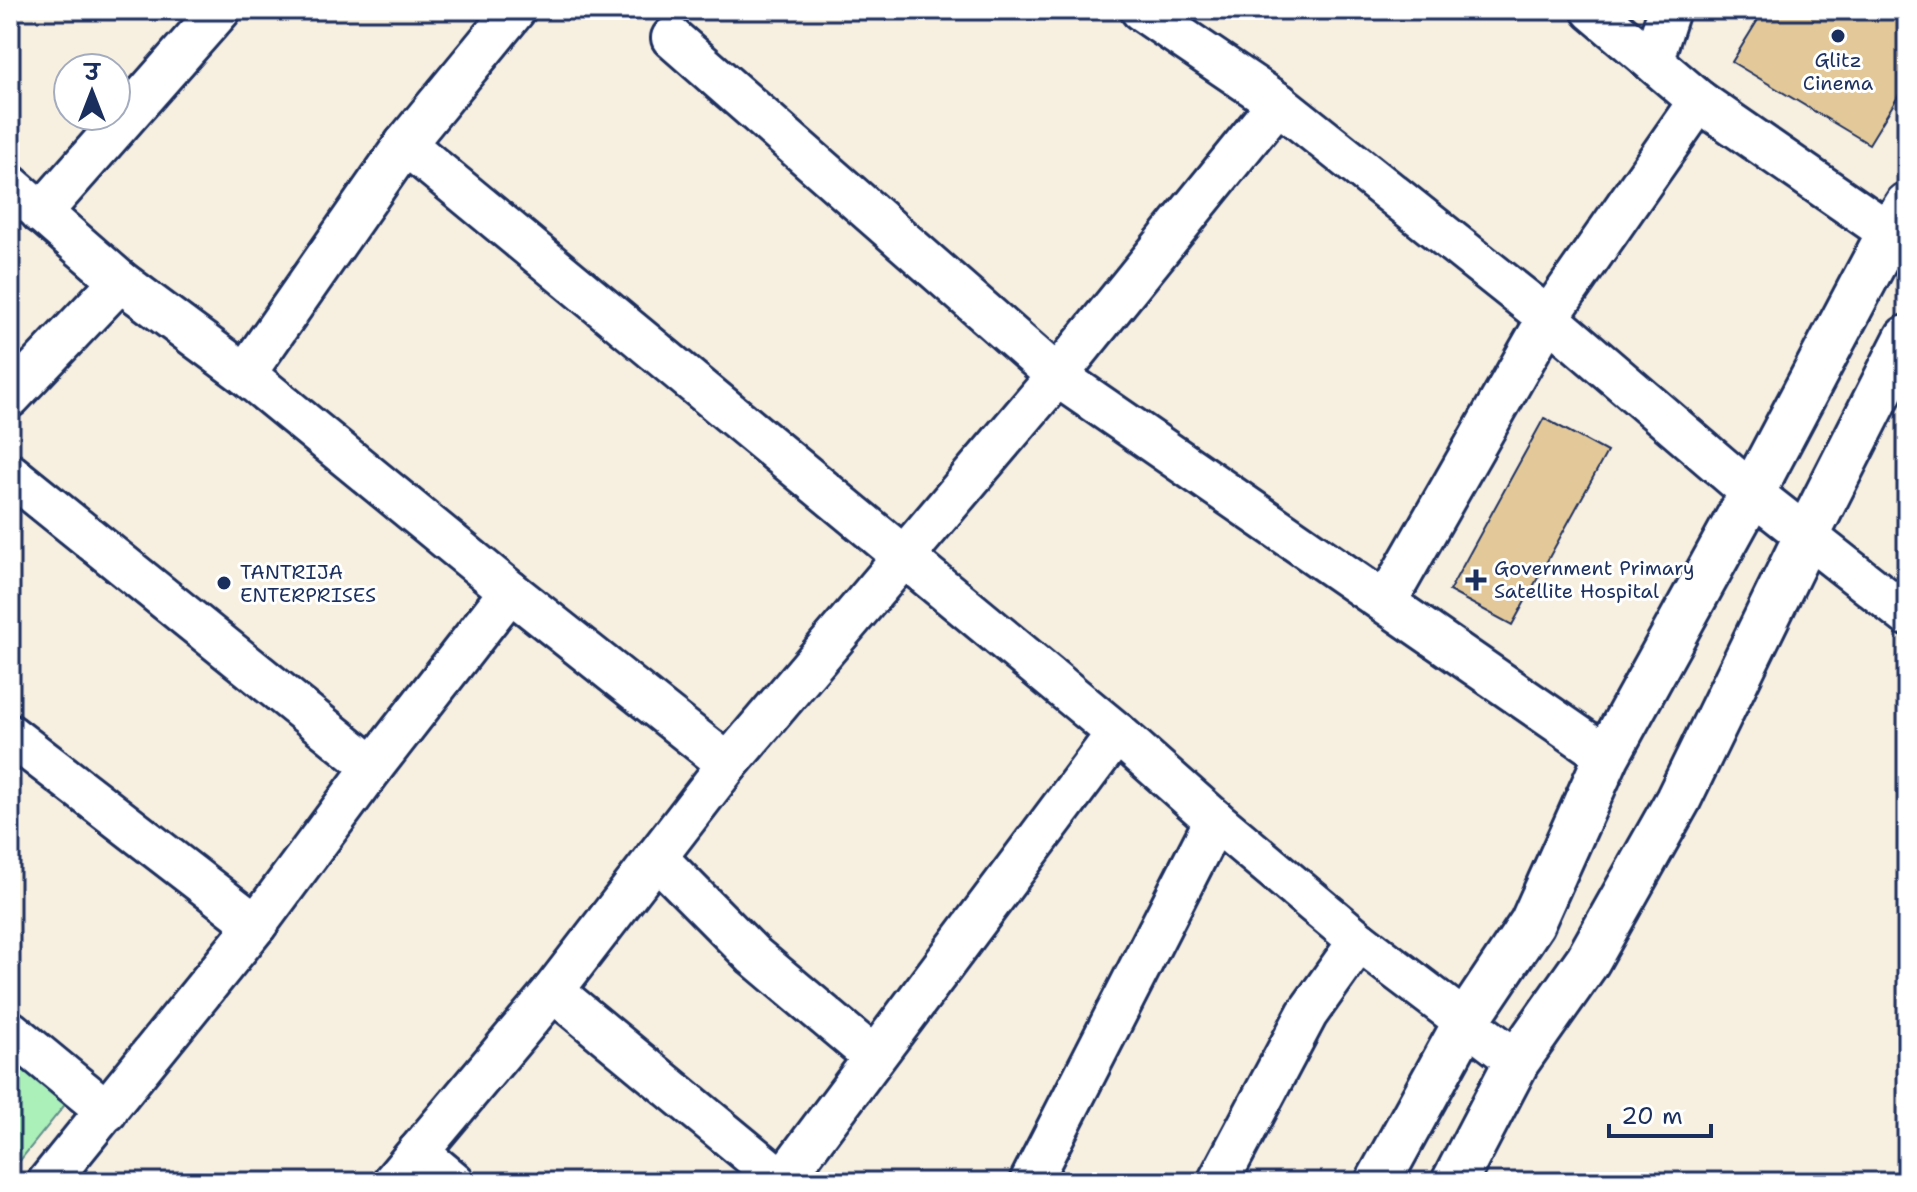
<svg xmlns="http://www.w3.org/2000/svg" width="1917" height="1192" font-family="'Shantell Sans','Playpen Sans Deva',sans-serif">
<rect width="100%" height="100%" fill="#f7efe0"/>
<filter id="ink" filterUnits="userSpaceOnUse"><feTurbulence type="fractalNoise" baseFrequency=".0125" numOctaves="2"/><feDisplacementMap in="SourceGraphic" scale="16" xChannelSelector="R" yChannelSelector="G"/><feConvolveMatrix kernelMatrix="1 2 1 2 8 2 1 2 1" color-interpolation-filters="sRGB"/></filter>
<g filter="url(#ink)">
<!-- green -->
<path fill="#abefb9" stroke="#638f8c" stroke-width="2" d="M 10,1060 L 68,1101 L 10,1173 Z"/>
<!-- building -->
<g fill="#e3c999" stroke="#1b2f5e" stroke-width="2">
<path d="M 1764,10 L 1907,10 L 1907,82 L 1869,144 L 1732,62 Z"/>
<path d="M 1544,418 L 1607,452 L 1512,625 L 1449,591 Z"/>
</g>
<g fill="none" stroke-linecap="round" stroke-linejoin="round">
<defs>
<g id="minor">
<path d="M 1141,10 L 1278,103 L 1548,318 L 1752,493 L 1907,615"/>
<path d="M 1592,10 L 1699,101 L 1907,245"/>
<path d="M 672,38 L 1057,376 L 1607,756"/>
<path d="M 1653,59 L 1669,10"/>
<path d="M 405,144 L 1117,733 L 1215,820 L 1030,1182"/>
<path d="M 10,185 L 120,281 L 245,374 L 510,591 L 728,764"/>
<path d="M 41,213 L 220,10"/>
<path d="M 245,374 L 405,144 L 515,10"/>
<path d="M 10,397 L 120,281"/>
<path d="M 10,474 L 373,767"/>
<path d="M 1386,602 L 1548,318 L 1699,101"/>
<path d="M 10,735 L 256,925"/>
<path d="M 1215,820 L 1359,941 L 1517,1061"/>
<path d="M 656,857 L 754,956 L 874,1057"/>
<path d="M 553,991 L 784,1182"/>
<path d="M 10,1031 L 107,1111"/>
<path d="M 418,1152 L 454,1182"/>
<path d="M 782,1181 L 1117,733"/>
<path d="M 48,1182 L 256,925 L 373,767 L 510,591"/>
<path d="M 393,1182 L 553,991 L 728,764 L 1057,376 L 1278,103"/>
<path d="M 1218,1182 L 1307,1014 L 1359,941"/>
</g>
<g id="tertiary">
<path d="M 1378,1182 L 1467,1020 L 1532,923 L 1607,756 L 1752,493 L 1890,232 L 1907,205"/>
<path d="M 1454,1182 L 1517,1061 L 1588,960 L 1678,800 L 1807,535 L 1907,338"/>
</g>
</defs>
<!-- minor casing -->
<use href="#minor" stroke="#1b2f5e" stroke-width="46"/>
<!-- tertiary casing -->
<use href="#tertiary" stroke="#1b2f5e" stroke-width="50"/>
<!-- minor -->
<use href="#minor" stroke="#fff" stroke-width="40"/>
<!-- tertiary -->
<use href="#tertiary" stroke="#fff" stroke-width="44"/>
</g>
</g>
<!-- markers -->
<g fill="#1b2f5e" stroke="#fff" stroke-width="3">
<circle cx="1838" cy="36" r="8"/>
<path d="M1472 568h8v8h8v8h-8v8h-8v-8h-8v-8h8z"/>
<circle cx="224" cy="583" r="8"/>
</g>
<g text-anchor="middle" stroke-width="6" stroke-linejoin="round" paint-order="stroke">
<!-- poi labels -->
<g font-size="20" fill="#1b2f5e" stroke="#fff" text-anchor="start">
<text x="1838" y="67" text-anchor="middle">Glitz<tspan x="1838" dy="23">Cinema</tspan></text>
<text x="1494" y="575">Government Primary<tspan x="1494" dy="23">Satellite Hospital</tspan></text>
<text x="240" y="579">TANTRIJA<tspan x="240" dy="23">ENTERPRISES</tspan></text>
</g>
</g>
<!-- margin -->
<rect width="1917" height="1192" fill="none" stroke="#fff" stroke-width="40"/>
<rect x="20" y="20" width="1877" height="1152" fill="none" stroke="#1b2f5e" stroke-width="3" filter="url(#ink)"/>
<!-- north arrow -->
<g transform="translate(92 92)"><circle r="38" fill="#ffffff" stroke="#a4acbf" stroke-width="2"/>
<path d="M0-6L14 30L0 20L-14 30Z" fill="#1b2f5e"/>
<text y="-12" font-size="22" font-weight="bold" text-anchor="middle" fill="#1b2f5e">उ</text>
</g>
<!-- scale -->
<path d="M1609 1124v12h102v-12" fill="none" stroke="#1b2f5e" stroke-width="4"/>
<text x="1621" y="1124" font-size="24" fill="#1b2f5e" stroke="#ffffff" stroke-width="6" paint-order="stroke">20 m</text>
</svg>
